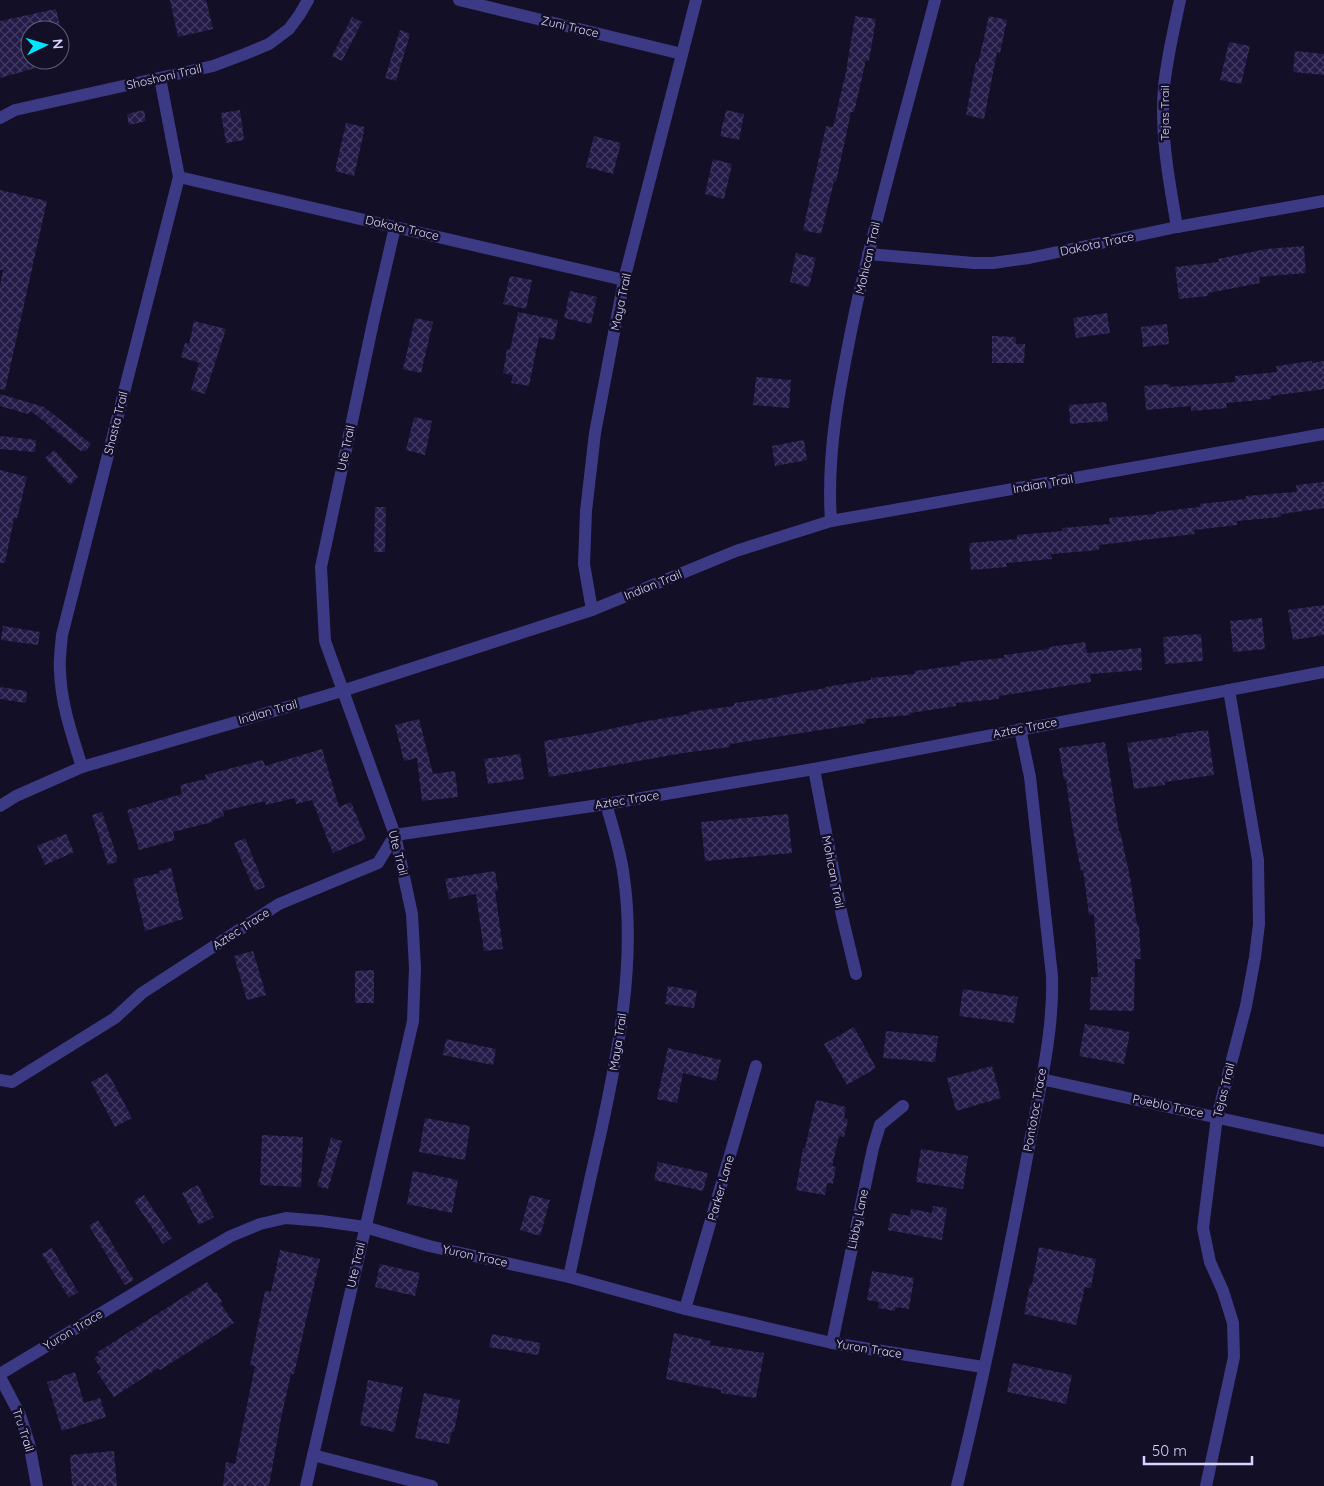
<svg xmlns="http://www.w3.org/2000/svg" width="1324" height="1486" font-family="Quicksand,sans-serif">
<defs>
<pattern id="building-cross-hatch" width="8" height="8" patternUnits="userSpaceOnUse" patternTransform="scale(1.25)"><rect width="8" height="8" fill="#241b47"/><path d="M0 0l8 8M0 8l8-8" fill="none" stroke="#433b63"/></pattern>
</defs>
<rect width="100%" height="100%" fill="#130f26"/>
<!-- building -->
<g fill="url(#building-cross-hatch)">
<path d="M 170,0 L 206,0 L 213,29 L 178,37 Z"/>
<path d="M 56,9 L 61,30 L 30,30 L 30,60 L 52,60 L 53,63 L 0,78 L 0,21 Z"/>
<path d="M 855,16 L 876,19 L 869,61 L 866,60 L 854,112 L 851,112 L 836,182 L 834,181 L 821,234 L 803,230 L 826,126 L 833,127 L 846,72 Z"/>
<path d="M 989,16 L 1007,20 L 1000,53 L 997,52 L 984,119 L 966,115 L 976,62 L 978,63 Z"/>
<path d="M 352,17 L 362,22 L 342,61 L 332,56 Z"/>
<path d="M 400,30 L 410,34 L 396,81 L 385,78 Z"/>
<path d="M 1229,42 L 1250,46 L 1241,84 L 1220,80 Z"/>
<path d="M 1295,51 L 1324,54 L 1324,75 L 1293,72 Z"/>
<path d="M 144,110 L 146,121 L 129,125 L 127,114 Z"/>
<path d="M 240,110 L 244,140 L 226,143 L 221,113 Z"/>
<path d="M 726,110 L 744,114 L 739,140 L 720,136 Z"/>
<path d="M 346,123 L 365,127 L 354,176 L 335,171 Z"/>
<path d="M 594,136 L 621,143 L 613,174 L 586,167 Z"/>
<path d="M 713,159 L 732,164 L 724,199 L 705,194 Z"/>
<path d="M 0,190 L 47,201 L 5,390 L 0,389 L 0,286 L 3,270 L 0,270 Z"/>
<path d="M 1304,246 L 1306,273 L 1259,277 L 1260,283 L 1208,293 L 1208,296 L 1179,299 L 1175,267 L 1219,262 L 1218,259 L 1266,249 Z"/>
<path d="M 796,253 L 816,258 L 809,287 L 790,282 Z"/>
<path d="M 510,276 L 532,280 L 526,309 L 503,304 Z"/>
<path d="M 570,291 L 597,297 L 591,324 L 564,318 Z"/>
<path d="M 518,312 L 558,320 L 554,340 L 539,337 L 529,386 L 511,383 L 513,375 L 503,373 L 507,349 L 510,350 Z"/>
<path d="M 1107,313 L 1110,333 L 1076,338 L 1073,318 Z"/>
<path d="M 415,318 L 433,322 L 421,373 L 403,369 Z"/>
<path d="M 194,321 L 226,329 L 205,394 L 191,390 L 199,363 L 181,357 L 185,343 L 189,344 Z"/>
<path d="M 1167,324 L 1169,344 L 1143,347 L 1141,327 Z"/>
<path d="M 992,336 L 1016,337 L 1016,344 L 1025,344 L 1024,363 L 992,363 Z"/>
<path d="M 1312,361 L 1312,363 L 1324,361 L 1324,389 L 1271,396 L 1271,399 L 1226,403 L 1227,408 L 1191,411 L 1191,406 L 1146,410 L 1144,386 L 1169,384 L 1170,387 L 1235,382 L 1235,376 L 1277,372 L 1276,366 Z"/>
<path d="M 756,377 L 791,380 L 789,408 L 753,405 Z"/>
<path d="M 0,394 L 44,407 L 91,444 L 86,451 L 81,451 L 31,411 L 28,414 L 0,406 Z"/>
<path d="M 1106,402 L 1108,421 L 1070,424 L 1069,405 Z"/>
<path d="M 414,417 L 432,421 L 425,455 L 406,450 Z"/>
<path d="M 0,436 L 36,440 L 35,452 L 0,449 Z"/>
<path d="M 804,440 L 807,460 L 775,466 L 772,446 Z"/>
<path d="M 54,450 L 78,477 L 70,485 L 45,458 Z"/>
<path d="M 0,470 L 27,477 L 17,519 L 14,518 L 5,563 L 0,563 Z"/>
<path d="M 1324,482 L 1324,508 L 1281,514 L 1281,517 L 1237,521 L 1237,525 L 1194,530 L 1195,534 L 1099,545 L 1099,550 L 1051,554 L 1052,559 L 1006,563 L 1007,567 L 971,570 L 969,543 L 1017,539 L 1017,535 L 1062,531 L 1062,528 L 1110,524 L 1109,518 L 1156,514 L 1156,512 L 1200,507 L 1200,504 L 1246,499 L 1246,496 L 1297,492 L 1296,485 Z"/>
<path d="M 375,507 L 386,507 L 385,552 L 374,552 Z"/>
<path d="M 1324,605 L 1324,635 L 1293,640 L 1288,610 Z"/>
<path d="M 1262,618 L 1265,649 L 1233,652 L 1230,621 Z"/>
<path d="M 3,626 L 40,632 L 38,645 L 1,640 Z"/>
<path d="M 1201,634 L 1203,661 L 1165,664 L 1163,637 Z"/>
<path d="M 1085,642 L 1087,653 L 1141,648 L 1142,670 L 1090,674 L 1091,682 L 999,696 L 999,699 L 956,703 L 956,706 L 910,713 L 911,715 L 866,719 L 866,723 L 730,744 L 730,747 L 683,753 L 549,777 L 544,741 L 592,733 L 642,722 L 689,714 L 689,712 L 734,706 L 734,703 L 779,697 L 778,696 L 826,688 L 825,687 L 871,680 L 871,678 L 915,674 L 914,671 L 960,665 L 960,662 L 1004,658 L 1004,655 L 1049,649 L 1049,647 Z"/>
<path d="M 0,687 L 27,691 L 26,703 L 0,699 Z"/>
<path d="M 419,719 L 433,774 L 455,771 L 458,797 L 422,801 L 417,758 L 404,761 L 395,725 Z"/>
<path d="M 1208,730 L 1214,775 L 1165,782 L 1165,785 L 1134,789 L 1127,743 L 1177,736 L 1176,734 Z"/>
<path d="M 1105,742 L 1119,832 L 1120,831 L 1130,877 L 1137,925 L 1139,925 L 1141,959 L 1135,959 L 1134,1011 L 1090,1010 L 1091,977 L 1098,977 L 1094,914 L 1089,915 L 1083,870 L 1081,871 L 1072,825 L 1066,779 L 1064,780 L 1059,748 Z"/>
<path d="M 322,749 L 339,807 L 351,802 L 366,839 L 333,853 L 312,800 L 296,804 L 294,798 L 266,805 L 265,801 L 223,811 L 224,816 L 211,821 L 212,822 L 173,832 L 175,840 L 139,850 L 127,810 L 182,794 L 180,785 L 206,779 L 205,775 L 263,760 L 265,766 Z"/>
<path d="M 520,754 L 524,779 L 488,784 L 484,759 Z"/>
<path d="M 102,812 L 117,857 L 117,862 L 108,865 L 92,815 Z"/>
<path d="M 788,814 L 792,853 L 705,861 L 701,822 Z"/>
<path d="M 66,834 L 74,852 L 45,865 L 37,846 Z"/>
<path d="M 245,838 L 265,887 L 255,891 L 234,843 Z"/>
<path d="M 171,868 L 183,919 L 145,931 L 133,879 L 160,873 L 159,871 Z"/>
<path d="M 495,871 L 498,890 L 495,891 L 503,949 L 484,951 L 476,894 L 449,899 L 445,879 Z"/>
<path d="M 253,951 L 266,995 L 247,1000 L 234,956 Z"/>
<path d="M 374,970 L 374,1003 L 355,1003 L 355,971 Z"/>
<path d="M 668,986 L 697,991 L 694,1008 L 665,1004 Z"/>
<path d="M 963,989 L 1018,997 L 1014,1023 L 959,1016 Z"/>
<path d="M 1085,1024 L 1130,1032 L 1124,1064 L 1079,1056 Z"/>
<path d="M 854,1027 L 876,1068 L 847,1085 L 824,1044 Z"/>
<path d="M 886,1031 L 938,1036 L 935,1062 L 883,1058 Z"/>
<path d="M 446,1039 L 496,1049 L 493,1065 L 443,1055 Z"/>
<path d="M 668,1048 L 721,1060 L 716,1081 L 683,1073 L 677,1103 L 657,1099 Z"/>
<path d="M 992,1066 L 1001,1098 L 956,1111 L 947,1078 Z"/>
<path d="M 108,1073 L 132,1118 L 115,1127 L 91,1082 Z"/>
<path d="M 816,1100 L 846,1107 L 844,1118 L 848,1119 L 844,1137 L 839,1136 L 832,1166 L 836,1167 L 833,1184 L 827,1183 L 825,1195 L 796,1190 L 803,1148 L 805,1148 Z"/>
<path d="M 425,1118 L 470,1126 L 465,1160 L 419,1152 Z"/>
<path d="M 262,1135 L 303,1137 L 301,1187 L 260,1185 Z"/>
<path d="M 331,1138 L 342,1141 L 328,1189 L 317,1186 Z"/>
<path d="M 921,1149 L 968,1156 L 963,1189 L 916,1182 Z"/>
<path d="M 658,1162 L 708,1173 L 703,1191 L 654,1180 Z"/>
<path d="M 413,1171 L 458,1180 L 452,1213 L 407,1204 Z"/>
<path d="M 198,1185 L 214,1217 L 199,1225 L 182,1193 Z"/>
<path d="M 144,1195 L 172,1238 L 163,1244 L 134,1201 Z"/>
<path d="M 530,1195 L 550,1200 L 540,1236 L 520,1230 Z"/>
<path d="M 933,1206 L 947,1208 L 942,1240 L 888,1230 L 891,1213 L 910,1216 L 911,1209 L 932,1213 Z"/>
<path d="M 98,1220 L 134,1280 L 125,1285 L 89,1226 Z"/>
<path d="M 1039,1247 L 1096,1259 L 1091,1288 L 1085,1287 L 1076,1325 L 1024,1314 L 1030,1285 L 1032,1285 Z"/>
<path d="M 52,1248 L 78,1292 L 69,1298 L 42,1254 Z"/>
<path d="M 280,1250 L 320,1259 L 294,1374 L 291,1374 L 281,1418 L 269,1486 L 223,1486 L 226,1462 L 235,1464 L 255,1366 L 250,1365 L 265,1291 L 271,1292 Z"/>
<path d="M 380,1264 L 420,1273 L 415,1296 L 375,1287 Z"/>
<path d="M 872,1271 L 914,1278 L 909,1309 L 895,1307 L 895,1311 L 878,1308 L 879,1302 L 867,1300 Z"/>
<path d="M 207,1282 L 214,1293 L 216,1292 L 222,1302 L 220,1303 L 234,1323 L 160,1370 L 158,1368 L 114,1397 L 97,1372 L 101,1369 L 94,1358 L 99,1355 L 98,1352 Z"/>
<path d="M 674,1333 L 711,1341 L 710,1345 L 764,1353 L 756,1398 L 721,1393 L 721,1390 L 666,1379 Z"/>
<path d="M 492,1334 L 541,1343 L 538,1355 L 489,1347 Z"/>
<path d="M 1013,1363 L 1072,1375 L 1066,1404 L 1007,1392 Z"/>
<path d="M 75,1372 L 84,1403 L 100,1398 L 106,1417 L 62,1431 L 47,1382 L 62,1378 L 62,1376 Z"/>
<path d="M 368,1380 L 403,1387 L 394,1432 L 360,1425 Z"/>
<path d="M 424,1393 L 460,1400 L 454,1432 L 452,1431 L 449,1444 L 415,1438 Z"/>
<path d="M 114,1451 L 117,1486 L 72,1486 L 70,1455 Z"/>
</g>
<g fill="none" stroke-linecap="round" stroke-linejoin="round">
<!-- minor -->
<g stroke="#3d3a85" stroke-width="12">
<path d="M 459,0 L 682,54"/>
<path d="M 0,118 L 15,110 L 213,66 L 245,54 L 269,44 L 289,29 L 300,14 L 308,0"/>
<path d="M 179,177 L 624,280"/>
<path d="M 1177,227 C 1169,181 1160,134 1164,87 C 1167,57 1174,29 1180,0"/>
<path d="M 868,254 L 974,263 L 993,263 L 1029,258 L 1177,227 L 1324,201"/>
<path d="M 831,521 C 826,450 841,380 855,312 C 878,207 908,104 935,0"/>
<path d="M 592,610 L 584,564 L 586,511 L 595,433 L 624,280 L 696,0"/>
<path d="M 82,767 C 72,735 61,704 60,671 C 59,659 61,647 62,635 L 179,177 L 160,78"/>
<path d="M 814,769 L 842,916 L 856,974"/>
<path d="M 1041,1079 L 1324,1141"/>
<path d="M 0,1080 L 12,1082 L 115,1018 L 142,993 L 279,904 L 378,863 L 395,835 L 606,804 L 814,769 L 1324,672"/>
<path d="M 569,1277 C 579,1230 589,1183 600,1136 C 618,1054 636,962 624,878 C 621,852 613,828 606,804"/>
<path d="M 685,1309 L 756,1066"/>
<path d="M 832,1343 L 873,1148 L 880,1125 L 903,1106"/>
<path d="M 0,1374 L 191,1259 L 231,1236 L 260,1224 L 286,1218 L 322,1221 L 365,1227 L 429,1246 L 569,1277 L 685,1309 L 832,1343 L 983,1367"/>
<path d="M 0,1377 L 20,1415 L 29,1443 L 37,1486"/>
<path d="M 313,1455 L 432,1486"/>
<path d="M 306,1486 L 413,1021 L 415,968 L 412,914 L 395,835 L 325,641 L 321,567 L 374,318 L 395,227"/>
<path d="M 957,1486 C 984,1376 1007,1264 1028,1152 C 1038,1095 1054,1034 1052,976 L 1030,777 L 1020,729"/>
<path d="M 1206,1486 L 1234,1357 L 1233,1323 L 1223,1291 L 1210,1262 L 1203,1228 L 1217,1117 L 1246,1006 L 1255,957 L 1259,924 L 1258,860 L 1229,690"/>
</g>
<!-- tertiary -->
<path stroke="#3d3a85" stroke-width="12" d="M 0,806 L 16,796 L 82,767 L 342,691 L 592,610 L 736,551 L 831,521 L 1324,434"/>
</g>
<g text-anchor="middle" stroke-width="5" stroke-linejoin="round" paint-order="stroke">
<!-- street labels -->
<g font-size="12" fill="#d9d4ff" stroke="#130f26">
<text transform="translate(570 27) rotate(13)" y="4">Zuni Trace</text>
<text transform="translate(164 77) rotate(-13)" y="4">Shoshoni Trail</text>
<text transform="translate(1165 113) rotate(-90)" y="4">Tejas Trail</text>
<text transform="translate(402 228) rotate(13)" y="4">Dakota Trace</text>
<text transform="translate(1097 244) rotate(-12)" y="4">Dakota Trace</text>
<text transform="translate(868 258) rotate(-77)" y="4">Mohican Trail</text>
<text transform="translate(621 302) rotate(-78)" y="4">Maya Trail</text>
<text transform="translate(116 423) rotate(-76)" y="4">Shasta Trail</text>
<text transform="translate(346 448) rotate(-78)" y="4">Ute Trail</text>
<text transform="translate(1043 484) rotate(-10)" y="4">Indian Trail</text>
<text transform="translate(653 585) rotate(-22)" y="4">Indian Trail</text>
<text transform="translate(268 712) rotate(-16)" y="4">Indian Trail</text>
<text transform="translate(1025 728) rotate(-11)" y="4">Aztec Trace</text>
<text transform="translate(627 800) rotate(-9)" y="4">Aztec Trace</text>
<text transform="translate(398 853) rotate(76)" y="4">Ute Trail</text>
<text transform="translate(833 872) rotate(79)" y="4">Mohican Trail</text>
<text transform="translate(241 929) rotate(-33)" y="4">Aztec Trace</text>
<text transform="translate(618 1042) rotate(-81)" y="4">Maya Trail</text>
<text transform="translate(1224 1090) rotate(-76)" y="4">Tejas Trail</text>
<text transform="translate(1168 1106) rotate(12)" y="4">Pueblo Trace</text>
<text transform="translate(1035 1110) rotate(-80)" y="4">Pontotoc Trace</text>
<text transform="translate(721 1188) rotate(-74)" y="4">Parker Lane</text>
<text transform="translate(858 1219) rotate(-78)" y="4">Libby Lane</text>
<text transform="translate(475 1256) rotate(12)" y="4">Yuron Trace</text>
<text transform="translate(356 1265) rotate(-77)" y="4">Ute Trail</text>
<text transform="translate(73 1330) rotate(-31)" y="4">Yuron Trace</text>
<text transform="translate(869 1349) rotate(9)" y="4">Yuron Trace</text>
<text transform="translate(23 1430) rotate(72)" y="4">Tru Trail</text>
</g>
</g>
<!-- north arrow -->
<g transform="translate(45 45) rotate(85)"><circle r="24" fill="#130f26" stroke="#625e7d"/>
<path d="M0-4L9 19L0 12L-9 19Z" fill="#00e5ff"/>
<text y="-8" font-size="14" font-weight="bold" text-anchor="middle" fill="#d9d4ff">N</text>
</g>
<!-- scale -->
<path d="M1144 1456v8h108v-8" fill="none" stroke="#d9d4ff" stroke-width="2.5"/>
<text x="1152" y="1456" font-size="15" fill="#d9d4ff" stroke="#130f26" stroke-width="4" paint-order="stroke">50 m</text>
</svg>
